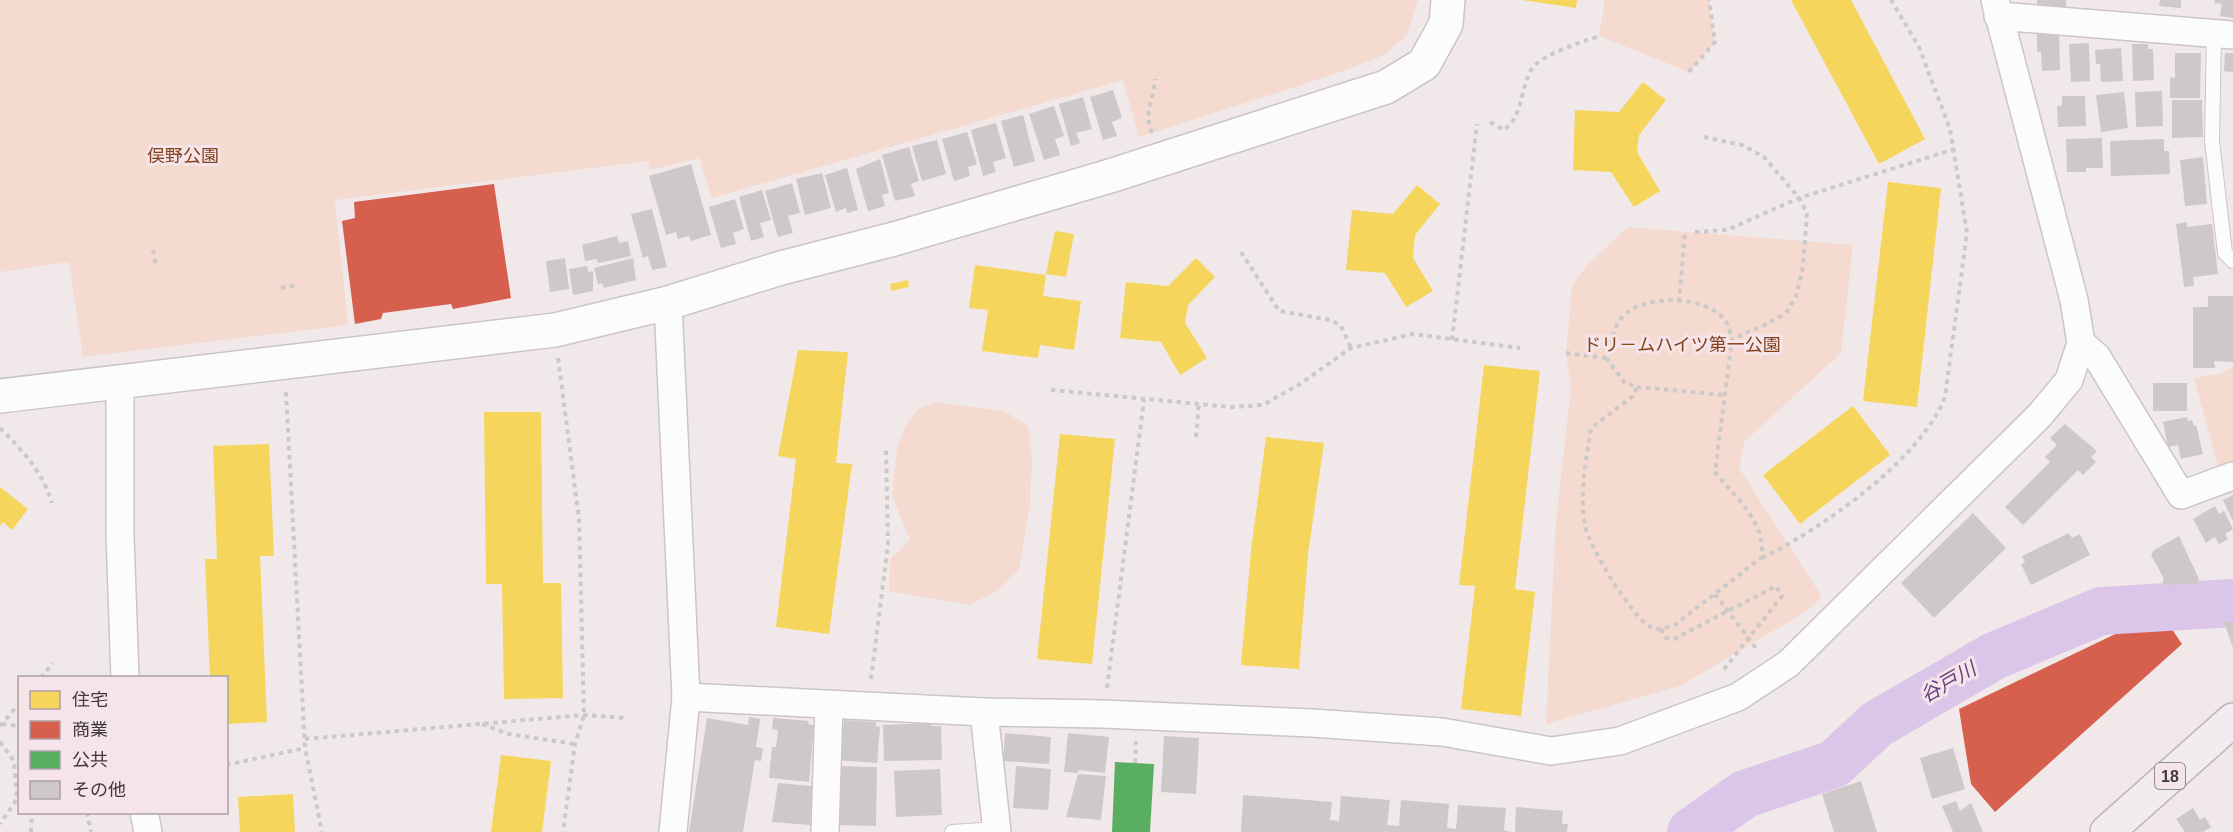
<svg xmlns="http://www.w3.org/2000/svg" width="2233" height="832" font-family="Helvetica,'Noto Sans JP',sans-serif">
<rect width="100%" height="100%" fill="#f1e8ea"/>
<!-- green -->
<g fill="#f5dad0">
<path d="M 0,0 L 1418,0 L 1407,35 L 1384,55 L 1335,74 L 1139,137 L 1123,80 L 712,198 L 699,158 L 650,170 L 648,161 L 335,200 L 348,325 L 83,357 L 69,262 L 0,272 Z"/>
<path d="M 1605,0 L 1709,0 L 1715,42 L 1689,72 L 1599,36 Z"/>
<path d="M 1628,227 L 1853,245 L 1841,353 L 1744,442 L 1739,468 L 1822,597 L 1807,611 L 1680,686 L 1546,724 L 1556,520 L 1571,389 L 1566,353 L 1572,286 L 1586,266 Z"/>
<path d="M 2233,367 L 2233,461 L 2218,467 L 2194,378 L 2219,374 Z"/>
<path d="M 935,402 L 1004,411 L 1028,426 L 1032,458 L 1030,504 L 1019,569 L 996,592 L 969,605 L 889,591 L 890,559 L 910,540 L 892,495 L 897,448 L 906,425 L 919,409 Z"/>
</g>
<!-- homes -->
<g fill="#f6d55c">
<path d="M 1522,0 L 1577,0 L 1576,8 Z"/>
<path d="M 1791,0 L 1851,0 L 1925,139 L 1879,164 Z"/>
<path d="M 1643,82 L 1666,100 L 1639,135 L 1637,152 L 1660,191 L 1634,207 L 1611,172 L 1573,170 L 1575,110 L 1619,112 Z"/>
<path d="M 1888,182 L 1941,188 L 1917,407 L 1863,401 Z"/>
<path d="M 1417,185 L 1440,204 L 1415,235 L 1413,258 L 1433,291 L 1406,307 L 1385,273 L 1346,270 L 1352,210 L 1393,214 Z"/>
<path d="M 1055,231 L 1074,234 L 1066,277 L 1046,274 Z"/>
<path d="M 1196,258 L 1215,277 L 1188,305 L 1185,323 L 1207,358 L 1180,375 L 1161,342 L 1120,338 L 1126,282 L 1168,286 Z"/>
<path d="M 975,265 L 1046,275 L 1043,296 L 1081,301 L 1074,350 L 1040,345 L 1038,358 L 982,351 L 988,310 L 969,308 Z"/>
<path d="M 908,280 L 909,287 L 891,291 L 890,284 Z"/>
<path d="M 798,350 L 848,352 L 836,463 L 852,464 L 829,634 L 776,627 L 796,459 L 778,456 Z"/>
<path d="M 1484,365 L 1540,371 L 1515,589 L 1535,592 L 1521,716 L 1461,709 L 1475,586 L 1459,585 Z"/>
<path d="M 1853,406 L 1890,455 L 1800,524 L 1763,475 Z"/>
<path d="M 484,412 L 541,412 L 543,583 L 561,583 L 563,698 L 504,699 L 502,584 L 486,584 Z"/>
<path d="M 1060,434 L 1115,439 L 1092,664 L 1037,659 Z"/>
<path d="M 1266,437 L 1324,443 L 1308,554 L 1299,669 L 1241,665 L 1251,550 Z"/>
<path d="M 269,444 L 274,556 L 260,556 L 267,722 L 226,724 L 226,678 L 210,678 L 205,559 L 217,559 L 213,446 Z"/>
<path d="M 0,487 L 28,509 L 12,530 L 3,522 L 0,526 Z"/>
<path d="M 501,755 L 551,761 L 542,832 L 491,832 Z"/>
<path d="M 293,794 L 295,832 L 240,832 L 238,797 Z"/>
</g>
<!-- shops -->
<g fill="#d6604d">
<path d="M 494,184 L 511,298 L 453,309 L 451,304 L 383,313 L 381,319 L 355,324 L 342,221 L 355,218 L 354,202 Z"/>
<path d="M 2167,622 L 2182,644 L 1995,812 L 1971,784 L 1959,709 L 2132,626 Z"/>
</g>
<!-- public -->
<path fill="#5aae61" d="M 1115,762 L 1154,764 L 1150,832 L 1112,832 Z"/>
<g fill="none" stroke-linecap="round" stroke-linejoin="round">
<!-- river -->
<path stroke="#dbc5e9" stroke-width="48" d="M 1691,832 L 1745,794 L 1834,764 L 1877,724 L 1994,656 L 2101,611 L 2233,603"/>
</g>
<!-- building -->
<g fill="#cec8c8">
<path d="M 2037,0 L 2066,0 L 2066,7 L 2037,8 Z"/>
<path d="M 2160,0 L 2181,0 L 2181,8 L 2159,6 Z"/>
<path d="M 2215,0 L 2233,0 L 2233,18 L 2220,16 L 2222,4 L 2214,3 Z"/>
<path d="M 2059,32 L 2060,70 L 2042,71 L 2041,52 L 2037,52 L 2037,33 Z"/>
<path d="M 2089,43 L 2090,81 L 2071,82 L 2069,44 Z"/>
<path d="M 2132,44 L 2148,44 L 2148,49 L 2153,49 L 2154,80 L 2133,81 Z"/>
<path d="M 2121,48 L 2123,81 L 2101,82 L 2100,64 L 2096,64 L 2095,50 Z"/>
<path d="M 2175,53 L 2201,53 L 2200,98 L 2170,98 L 2170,77 L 2175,78 Z"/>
<path d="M 2225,53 L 2233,53 L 2233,72 L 2224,71 Z"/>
<path d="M 1113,90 L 1122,118 L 1112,122 L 1117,136 L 1103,140 L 1090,97 Z"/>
<path d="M 2162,91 L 2163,126 L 2136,127 L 2135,92 Z"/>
<path d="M 2124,92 L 2128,128 L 2101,132 L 2096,95 Z"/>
<path d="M 2062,96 L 2085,96 L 2086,126 L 2058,127 L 2057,106 L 2062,106 Z"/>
<path d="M 1083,97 L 1092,129 L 1076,133 L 1080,143 L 1071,146 L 1059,104 Z"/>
<path d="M 2172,100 L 2202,100 L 2203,137 L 2172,138 Z"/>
<path d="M 1054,106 L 1064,136 L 1055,139 L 1060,155 L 1044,160 L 1029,114 Z"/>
<path d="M 1023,115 L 1035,161 L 1014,167 L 1001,121 Z"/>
<path d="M 996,123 L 1006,158 L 993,162 L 996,172 L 983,176 L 971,130 Z"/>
<path d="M 967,132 L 977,164 L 968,167 L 970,176 L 954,181 L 942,139 Z"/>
<path d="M 2102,138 L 2103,168 L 2086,168 L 2086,172 L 2067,172 L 2066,139 Z"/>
<path d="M 2164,139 L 2164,151 L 2169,151 L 2170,174 L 2111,176 L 2110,141 Z"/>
<path d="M 937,140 L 946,174 L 922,181 L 912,146 Z"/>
<path d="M 909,147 L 919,181 L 911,184 L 915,196 L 895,201 L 882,155 Z"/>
<path d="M 2203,157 L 2207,204 L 2185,206 L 2180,160 Z"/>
<path d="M 880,159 L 889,193 L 882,195 L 885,206 L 868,211 L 856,169 Z"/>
<path d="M 691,164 L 711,235 L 691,241 L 689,236 L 678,239 L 676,232 L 666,235 L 649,176 Z"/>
<path d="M 847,168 L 858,210 L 847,213 L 846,208 L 836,212 L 825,175 Z"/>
<path d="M 822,173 L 831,208 L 805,215 L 796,179 Z"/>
<path d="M 792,183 L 800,213 L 788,216 L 793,233 L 778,237 L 765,191 Z"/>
<path d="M 762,190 L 771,220 L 760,223 L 764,237 L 751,241 L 739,197 Z"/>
<path d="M 735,199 L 744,229 L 733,233 L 736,244 L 721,248 L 709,207 Z"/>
<path d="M 652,209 L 667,267 L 652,270 L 648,256 L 643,258 L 631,214 Z"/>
<path d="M 2187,222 L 2187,227 L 2212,224 L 2218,274 L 2193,277 L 2194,286 L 2184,287 L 2176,224 Z"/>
<path d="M 617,236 L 619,243 L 628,241 L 631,256 L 598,263 L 597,259 L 585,261 L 582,245 Z"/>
<path d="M 565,258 L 569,289 L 550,292 L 546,261 Z"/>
<path d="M 633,258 L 636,280 L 604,288 L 602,283 L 598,284 L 594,268 Z"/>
<path d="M 587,266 L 588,272 L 593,271 L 593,291 L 573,295 L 569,269 Z"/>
<path d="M 2208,296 L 2233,296 L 2233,362 L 2214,361 L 2215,368 L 2193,368 L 2193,307 L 2208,307 Z"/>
<rect x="2153" y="383" width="34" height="28"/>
<path d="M 2187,417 L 2188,421 L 2192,420 L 2194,426 L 2196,425 L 2203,454 L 2181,459 L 2178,445 L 2168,447 L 2163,422 Z"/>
<path d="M 2065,424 L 2097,451 L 2091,457 L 2096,462 L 2083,475 L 2078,470 L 2023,525 L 2005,507 L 2050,462 L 2045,457 L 2057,445 L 2050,438 Z"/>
<path d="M 2233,495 L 2233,521 L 2223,500 Z"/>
<path d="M 2215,506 L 2219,514 L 2224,511 L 2233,529 L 2225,534 L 2228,539 L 2219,544 L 2215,537 L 2206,543 L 2193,519 Z"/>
<path d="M 1973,513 L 2006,548 L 1934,618 L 1901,583 Z"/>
<path d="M 2069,533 L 2072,538 L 2080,534 L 2090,555 L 2031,585 L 2021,564 L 2025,562 L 2022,556 Z"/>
<path d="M 2179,536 L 2199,579 L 2197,584 L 2163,585 L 2163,577 L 2151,555 L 2154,550 Z"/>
<path d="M 2224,622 L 2233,622 L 2233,648 Z"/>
<path d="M 749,717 L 760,719 L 756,747 L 763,748 L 761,761 L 755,760 L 743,832 L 689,832 L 707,718 L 748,725 Z"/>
<path d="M 773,718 L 809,721 L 808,724 L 814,725 L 809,782 L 769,778 L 772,747 L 776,747 L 778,730 L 772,729 Z"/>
<path d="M 844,720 L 876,722 L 876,726 L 880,727 L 877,763 L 836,760 L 838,724 L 844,725 Z"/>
<path d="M 931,723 L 931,726 L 941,726 L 942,760 L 884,761 L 883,725 Z"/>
<path d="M 1005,733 L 1051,737 L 1049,764 L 1003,761 Z"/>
<path d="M 1068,733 L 1109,737 L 1105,773 L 1078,770 L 1078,773 L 1064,772 Z"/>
<path d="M 1164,736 L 1199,738 L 1196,794 L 1161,792 Z"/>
<path d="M 1953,748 L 1965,789 L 1932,799 L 1920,758 Z"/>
<path d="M 836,766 L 877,767 L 876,826 L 835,825 Z"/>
<path d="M 1016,766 L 1051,769 L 1048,810 L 1013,808 Z"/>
<path d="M 940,769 L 942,815 L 896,817 L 894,771 Z"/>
<path d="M 1078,774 L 1106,776 L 1101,820 L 1066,817 Z"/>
<path d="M 1861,781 L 1877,832 L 1834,832 L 1822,794 Z"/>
<path d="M 778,783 L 812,786 L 810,825 L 772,822 Z"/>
<path d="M 1243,795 L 1332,802 L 1330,820 L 1339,821 L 1341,796 L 1390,800 L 1387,825 L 1399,826 L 1401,800 L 1449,804 L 1447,828 L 1456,829 L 1458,805 L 1506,808 L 1504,830 L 1510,832 L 1241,832 Z"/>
<path d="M 1956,801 L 1960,811 L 1971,803 L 1983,832 L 1953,832 L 1942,806 Z"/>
<path d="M 1516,807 L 1563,811 L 1562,824 L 1568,824 L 1567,832 L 1515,832 Z"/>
<path d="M 2193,808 L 2200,820 L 2205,817 L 2211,827 L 2203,832 L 2185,832 L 2176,819 Z"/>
</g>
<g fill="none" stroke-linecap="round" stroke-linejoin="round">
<defs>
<g id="service">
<path d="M 2214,33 L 2212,141 L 2225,253 L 2233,261"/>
<path d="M 952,832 L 997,829"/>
</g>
<g id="minor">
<path d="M 1998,16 L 2233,35"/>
<path d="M 668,303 L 686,697 L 673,832"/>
<path d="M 2081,343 L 2097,357 L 2181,495 L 2233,476"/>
<path d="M 120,382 L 120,535 L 125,678"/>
<path d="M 686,697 L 984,712 L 1103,714 L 1312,723 L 1442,732 L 1551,751 L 1620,741 L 1738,697 L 1788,664 L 2040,415 L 2069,380 L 2081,343 L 2074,300 L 1995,0"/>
<path d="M 984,712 L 997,832"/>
<path d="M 144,812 L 148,832"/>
<path d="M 825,832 L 829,706"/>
</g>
<path id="tertiary" d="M 0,396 L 555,330 L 668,303 L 781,268 L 894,239 L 1110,176 L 1386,87 L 1424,64 L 1446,24 L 1448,0"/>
<path id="primary" d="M 2107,832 L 2233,720"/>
</defs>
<!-- service casing -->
<use href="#service" stroke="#cbc5c6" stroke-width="16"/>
<!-- minor casing -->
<use href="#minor" stroke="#cbc5c6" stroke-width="30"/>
<!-- tertiary casing -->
<use href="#tertiary" stroke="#cbc5c6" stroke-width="36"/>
<!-- primary casing -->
<use href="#primary" stroke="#c1b2bb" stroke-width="36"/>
<!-- path -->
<g stroke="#ccc9ca" stroke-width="4" stroke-dasharray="4.5 4.5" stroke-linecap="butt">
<path d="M 1689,72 L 1715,42 L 1709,0"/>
<path d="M 1490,122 L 1504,130 C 1523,116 1520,90 1531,70 C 1539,55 1582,42 1599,36"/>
<path d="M 1152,133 C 1143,113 1154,99 1155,79"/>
<path d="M 1704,137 L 1742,145 L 1764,157 L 1799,198 L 1807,213 L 1803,267 L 1796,297 L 1786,313 L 1765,325 L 1732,339"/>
<path d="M 1695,232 L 1727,230 L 1799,198 L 1955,149"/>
<path d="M 153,250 L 156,266"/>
<path d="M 1241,252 L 1279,311 L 1331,320 L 1341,326 L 1351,348"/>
<path d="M 281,288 L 297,285"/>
<path d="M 1679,302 L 1685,231"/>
<path d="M 1452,340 L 1477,124"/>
<path d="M 1566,353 L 1606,358 C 1611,345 1614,324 1624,315 C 1645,294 1709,295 1726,322 C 1729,326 1730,334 1732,339 L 1715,472 C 1735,497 1768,524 1761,558 L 1676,624 C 1667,627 1658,632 1649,626 C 1631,615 1589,547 1585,525 C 1579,493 1586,460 1591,428 L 1633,396 L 1637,387 L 1625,383 L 1606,358"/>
<path d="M 558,358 L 579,519 L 584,715 L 575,744 L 563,832"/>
<path d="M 1637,387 L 1724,395"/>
<path d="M 1051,390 L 1231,407 L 1263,405 L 1300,384 L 1351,348 L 1413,334 L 1520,348"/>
<path d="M 286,392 L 305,748 L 322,832"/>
<path d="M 0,428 C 23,451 42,471 52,503"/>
<path d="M 1196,437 L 1199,403"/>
<path d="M 1762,558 C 1821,529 1921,460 1945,397 L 1967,233 L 1950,129 L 1919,47 L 1891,0"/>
<path d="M 1715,594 L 1758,651"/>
<path d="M 1661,629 L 1666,638 L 1674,639 L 1776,586 L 1782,596 L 1721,673"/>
<path d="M 41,678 L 53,663"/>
<path d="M 871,679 L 888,545 L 886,448"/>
<path d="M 1107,688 L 1144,400"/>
<path d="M 2,724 L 20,726"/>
<path d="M 482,724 L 508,734 L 575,744"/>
<path d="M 0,726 L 20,703"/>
<path d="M 305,739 L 584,715 L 626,718"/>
<path d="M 0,742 L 14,761 L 17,799 L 0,824"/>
<path d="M 1135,763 L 1136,741"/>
<path d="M 226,765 L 305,748"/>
<path d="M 87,812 L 91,832"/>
<path d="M 31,832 L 32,812"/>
</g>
<!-- service -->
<use href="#service" stroke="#fdfcfc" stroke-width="14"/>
<!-- minor -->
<use href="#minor" stroke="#fdfcfc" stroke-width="27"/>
<!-- tertiary -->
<use href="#tertiary" stroke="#fdfcfc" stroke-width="33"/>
<!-- primary -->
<use href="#primary" stroke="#f2ebf0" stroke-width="33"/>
</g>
<g text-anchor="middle" stroke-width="6" stroke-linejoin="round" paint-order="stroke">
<!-- shield labels -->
<rect fill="#f5e4e9" stroke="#766c6f" stroke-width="1.5" x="2155" y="763" width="30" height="26" rx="4.5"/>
<g font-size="16" font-weight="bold" fill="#40393b">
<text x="2170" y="782">18</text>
</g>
<!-- park labels -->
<g font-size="18" fill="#85411b" stroke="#f5e4e9">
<text x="183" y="162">俣野公園</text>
<text x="1682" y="351">ドリ－ムハイツ第一公園</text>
</g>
<!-- water labels -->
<g font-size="20" font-style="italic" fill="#664180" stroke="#f5e4e9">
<text transform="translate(1948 682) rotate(-30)" y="7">谷戸川</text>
</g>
</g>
<!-- legend -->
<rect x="18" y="676" width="210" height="138" fill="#f5e4e9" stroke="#ada0a3" stroke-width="1.5"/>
<rect x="30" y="691" width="30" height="18" fill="#f6d55c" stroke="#ada0a3" stroke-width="1.5"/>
<text x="72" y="706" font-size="18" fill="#40393b">住宅</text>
<rect x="30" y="721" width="30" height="18" fill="#d6604d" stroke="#ada0a3" stroke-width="1.5"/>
<text x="72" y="736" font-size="18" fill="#40393b">商業</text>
<rect x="30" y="751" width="30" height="18" fill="#5aae61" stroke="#ada0a3" stroke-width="1.5"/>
<text x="72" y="766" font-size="18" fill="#40393b">公共</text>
<rect x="30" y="781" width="30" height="18" fill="#cec8c8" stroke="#ada0a3" stroke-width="1.5"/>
<text x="72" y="796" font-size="18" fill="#40393b">その他</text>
</svg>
